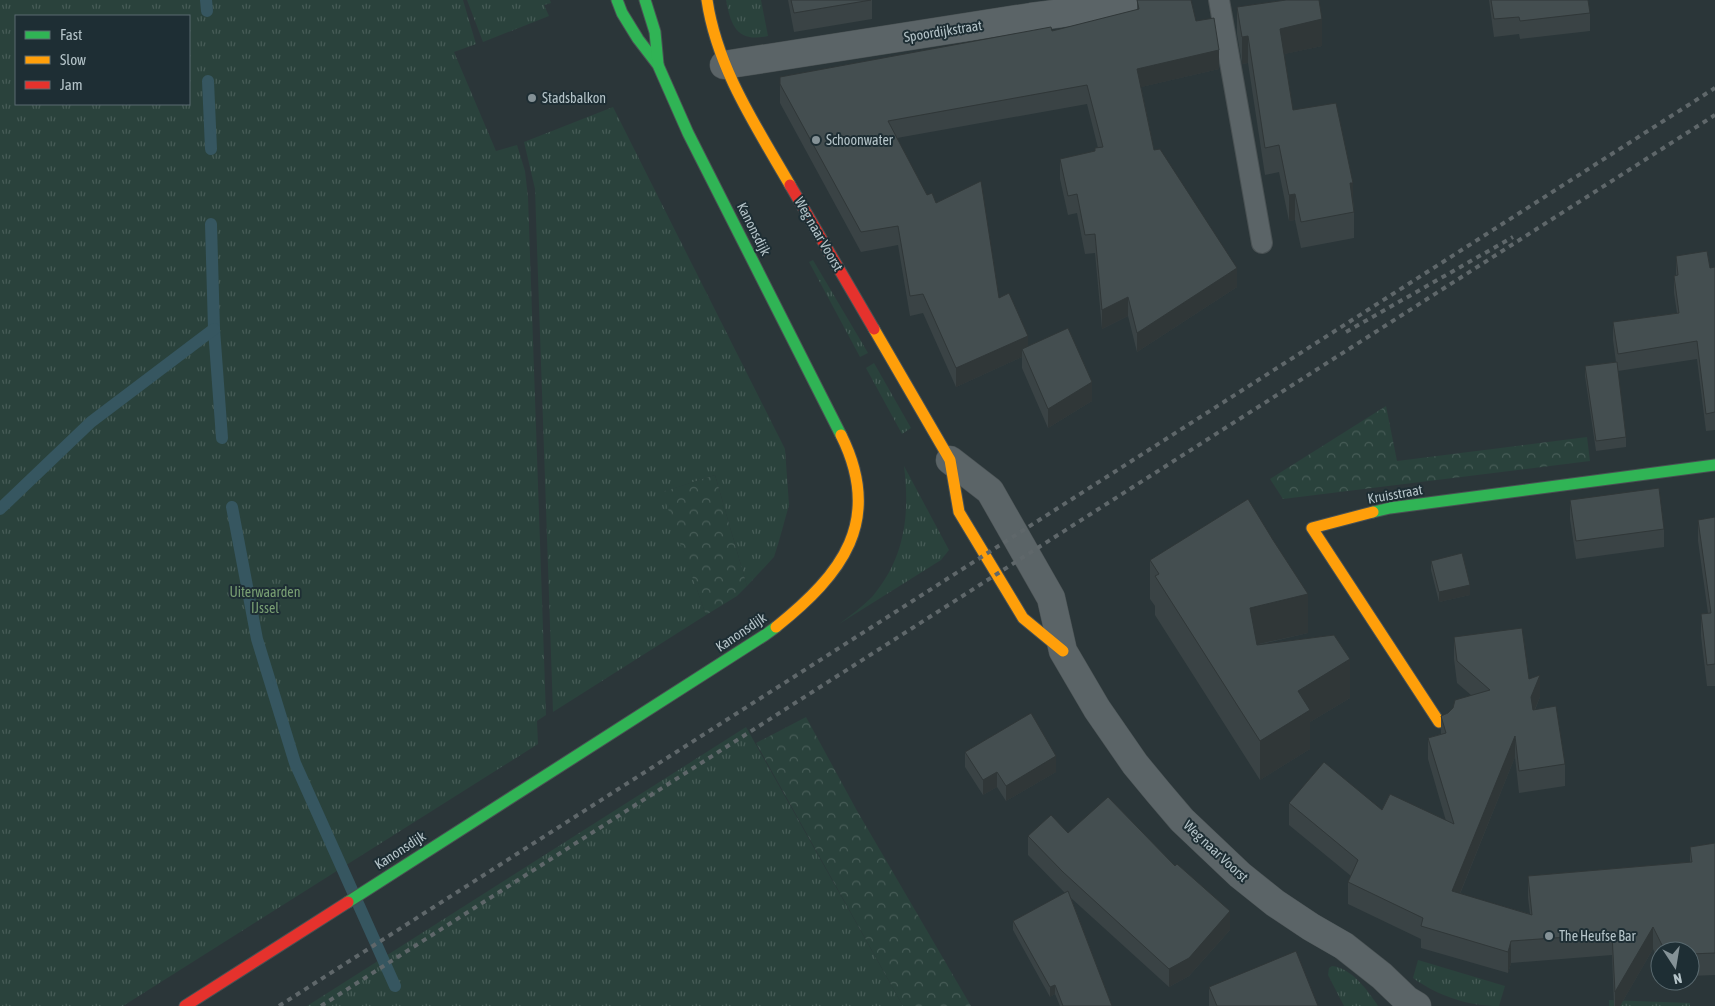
<svg xmlns="http://www.w3.org/2000/svg" width="1715" height="1006" font-family="'Asap Condensed',sans-serif">
<defs>
<pattern id="grass-tufts" width="24" height="20" patternUnits="userSpaceOnUse" patternTransform="scale(1.25)"><rect width="24" height="20" fill="#2a423c"/><path d="M3 7l-1-3M5 7V3M7 7l1-3M15 17l-1-3M17 17v-4M19 17l1-3" fill="none" stroke="#475c57"/></pattern>
<pattern id="forest-crowns" width="20" height="18" patternUnits="userSpaceOnUse" patternTransform="scale(1.25)"><rect width="20" height="18" fill="#2a423c"/><path d="M2 6a3 3 0 1 1 6 0M12 15a3 3 0 1 1 6 0" fill="none" stroke="#475c57"/></pattern>
</defs>
<rect width="100%" height="100%" fill="#2b3639"/>
<!-- grass -->
<g fill="url(#grass-tufts)" fill-rule="evenodd">
<path d="M 0,0 L 463,0 L 476,44 L 454,52 L 496,151 L 517,145 L 525,171 L 528,197 L 546,715 L 537,721 L 538,744 L 123,1006 L 0,1006 ZM 189,16 L 189,104 L 16,104 L 16,16 Z"/>
<path d="M 467,0 L 550,0 L 551,3 L 544,5 L 549,16 L 483,42 Z"/>
<path d="M 726,0 L 761,0 L 768,36 C 737,43 731,26 726,0 Z"/>
<path d="M 613,107 L 785,449 L 789,505 L 779,541 L 774,557 L 747,586 L 715,475 L 663,492 L 706,615 L 553,712 L 535,189 L 524,142 Z"/>
<path d="M 813,260 L 868,353 L 860,357 L 809,262 Z"/>
<path d="M 874,363 L 911,428 L 902,434 L 866,368 Z"/>
<path d="M 904,466 L 949,550 L 941,560 L 839,624 C 850,616 862,607 872,597 C 905,558 910,515 904,466 Z"/>
<path d="M 746,727 L 903,1006 L 307,1006 Z"/>
<path d="M 1418,960 L 1505,986 L 1499,1006 C 1468,1006 1438,996 1413,978 Z"/>
<path d="M 1332,966 C 1352,968 1368,991 1378,1006 L 1344,1006 L 1328,975 L 1329,968 Z"/>
<path d="M 1609,1000 L 1690,1003 L 1690,1006 L 1609,1006 Z"/>
</g>
<!-- forest -->
<g fill="url(#forest-crowns)">
<path d="M 1386,406 L 1397,461 L 1587,437 L 1590,461 L 1283,499 L 1270,479 Z"/>
<path d="M 715,475 L 747,586 L 737,596 L 706,615 L 662,492 Z"/>
<path d="M 806,717 L 856,809 L 971,1006 L 903,1006 L 756,743 Z"/>
</g>
<g fill="none" stroke-linecap="round" stroke-linejoin="round">
<!-- stream -->
<g stroke="#365660" stroke-width="12">
<path d="M 206,0 L 207,11"/>
<path d="M 208,81 L 211,149"/>
<path d="M 211,224 L 214,329 L 222,438"/>
<path d="M 232,507 L 257,639 L 295,763 L 395,986"/>
<path d="M 0,509 L 91,422 L 214,329"/>
</g>
<defs>
<path id="lane" d="M 1219,0 L 1262,243"/>
<g id="street">
<path d="M 724,65 L 1031,17 L 1162,0"/>
<path d="M 950,460 L 990,491 L 1051,598 L 1063,651 L 1097,709 L 1135,764 L 1159,793 L 1182,820 L 1240,875 L 1275,903 L 1311,927 L 1344,946 L 1382,976 L 1407,1000 L 1417,1006"/>
</g>
<g id="fast">
<path d="M 617,0 L 622,13 L 638,39 L 658,65 L 688,133 L 841,435"/>
<path d="M 645,0 L 655,32 L 658,64"/>
<path d="M 1373,512 L 1390,508 L 1715,465"/>
<path d="M 348,902 L 765,635 L 776,627"/>
</g>
<g id="slow">
<path d="M 707,0 C 717,68 756,126 790,185"/>
<path d="M 874,329 L 950,460 L 959,512 L 1023,618 L 1063,651"/>
<path d="M 1373,512 L 1312,528 L 1439,722"/>
<path d="M 776,627 C 842,574 884,521 841,435"/>
</g>
<g id="jam">
<path d="M 790,185 L 874,329"/>
<path d="M 185,1006 L 348,902"/>
</g>
</defs>
<!-- lane casing -->
<use href="#lane" stroke="#495153" stroke-width="22"/>
<!-- street casing -->
<use href="#street" stroke="#495153" stroke-width="29"/>
<!-- fast casing -->
<use href="#fast" stroke="#495153" stroke-width="13"/>
<!-- slow casing -->
<use href="#slow" stroke="#495153" stroke-width="13"/>
<!-- jam casing -->
<use href="#jam" stroke="#495153" stroke-width="13"/>
<!-- lane -->
<use href="#lane" stroke="#5b6467" stroke-width="20"/>
<!-- street -->
<use href="#street" stroke="#5b6467" stroke-width="28"/>
<!-- fast -->
<use href="#fast" stroke="#30b455" stroke-width="11"/>
<!-- slow -->
<use href="#slow" stroke="#ff9f0a" stroke-width="11"/>
<!-- jam -->
<use href="#jam" stroke="#e5322d" stroke-width="11"/>
<!-- rail -->
<g stroke="#5f676a" stroke-width="4" stroke-dasharray="5 5" stroke-linecap="butt">
<path d="M 1346,332 L 1513,237"/>
<path d="M 279,1006 L 1715,88"/>
<path d="M 321,1006 L 1715,115"/>
</g>
</g>
<!-- wall -->
<g fill="#3a4345">
<path d="M 788,0 L 872,0 L 872,19 L 794,32 Z"/>
<path d="M 1137,0 L 1196,21 L 1219,69 L 1141,87 L 1154,150 L 1237,287 L 1137,352 L 1128,316 L 1102,329 L 1095,253 L 1085,254 L 1077,213 L 1068,215 L 1060,179 L 1060,159 L 1095,151 L 1095,148 L 1098,148 L 1087,104 L 897,138 L 927,195 L 936,203 L 999,298 L 1028,346 L 1092,401 L 1048,428 L 1022,368 L 1022,357 L 956,387 L 923,313 L 910,316 L 898,245 L 861,252 L 780,103 L 780,77 L 1052,31 L 1137,10 Z"/>
<path d="M 1489,0 L 1588,0 L 1590,13 L 1590,31 L 1520,39 L 1519,34 L 1494,37 Z"/>
<path d="M 1237,7 L 1322,46 L 1284,54 L 1293,110 L 1353,199 L 1354,212 L 1354,238 L 1301,248 L 1295,220 L 1289,221 L 1279,172 L 1265,175 L 1248,63 L 1242,64 L 1237,34 Z"/>
<path d="M 1676,256 L 1710,268 L 1715,267 L 1715,430 L 1706,431 L 1697,359 L 1618,371 L 1626,437 L 1626,447 L 1596,451 L 1585,376 L 1585,366 L 1616,362 L 1613,340 L 1613,322 L 1677,313 L 1674,293 L 1674,276 L 1676,275 Z"/>
<path d="M 1570,500 L 1664,529 L 1664,547 L 1576,559 L 1570,519 Z"/>
<path d="M 1715,517 L 1715,686 L 1707,686 L 1701,636 L 1701,614 L 1708,613 L 1698,541 L 1698,520 Z"/>
<path d="M 1150,560 L 1308,633 L 1257,645 L 1350,698 L 1310,722 L 1310,749 L 1260,780 L 1155,615 L 1155,606 L 1150,599 Z"/>
<path d="M 1431,561 L 1470,595 L 1439,602 L 1431,570 Z"/>
<path d="M 1454,637 L 1529,679 L 1540,697 L 1535,710 L 1565,764 L 1565,786 L 1519,793 L 1515,757 L 1460,894 L 1530,914 L 1528,898 L 1528,876 L 1690,862 L 1690,847 L 1715,843 L 1715,975 L 1690,976 L 1690,951 L 1660,951 L 1660,963 L 1653,949 L 1620,1006 L 1614,1006 L 1612,955 L 1511,963 L 1508,973 L 1421,948 L 1421,939 L 1348,904 L 1348,882 L 1351,876 L 1289,825 L 1289,803 L 1382,810 L 1446,821 L 1428,759 L 1428,738 L 1441,734 L 1441,716 L 1448,713 L 1471,695 L 1457,683 L 1454,659 Z"/>
<path d="M 965,752 L 1056,772 L 1006,801 L 997,787 L 983,795 L 965,767 Z"/>
<path d="M 1068,833 L 1230,930 L 1189,976 L 1169,987 L 1071,898 L 1112,1006 L 1060,1006 L 1055,994 L 1050,997 L 1013,930 L 1013,921 L 1065,893 L 1028,855 L 1028,836 Z"/>
<path d="M 1209,987 L 1318,1006 L 1209,1006 Z"/>
</g>
<!-- shaded-wall -->
<g fill="#303738">
<path d="M 1322,19 L 1322,46 L 1280,55 L 1280,29 Z"/>
<path d="M 1248,36 L 1248,63 L 1242,64 L 1242,37 Z"/>
<path d="M 1219,50 L 1219,69 L 1137,88 L 1137,69 Z"/>
<path d="M 1350,183 L 1353,183 L 1353,209 Z"/>
<path d="M 1295,194 L 1295,220 L 1289,221 L 1289,195 Z"/>
<path d="M 1237,268 L 1237,287 L 1137,352 L 1137,333 Z"/>
<path d="M 1128,297 L 1128,316 L 1102,329 L 1102,310 Z"/>
<path d="M 1028,336 L 1028,355 L 1022,349 L 1022,357 L 956,387 L 956,368 Z"/>
<path d="M 1092,382 L 1092,401 L 1048,428 L 1048,409 Z"/>
<path d="M 1470,585 L 1470,595 L 1439,602 L 1439,592 Z"/>
<path d="M 1308,594 L 1308,633 L 1250,646 L 1250,608 Z"/>
<path d="M 1350,659 L 1350,698 L 1310,722 L 1310,749 L 1260,780 L 1260,741 L 1298,691 Z"/>
<path d="M 1540,675 L 1540,697 L 1531,718 L 1531,697 Z"/>
<path d="M 1515,736 L 1515,757 L 1452,913 L 1452,891 Z"/>
<path d="M 1056,756 L 1056,772 L 1006,801 L 1006,786 Z"/>
<path d="M 997,772 L 997,787 L 983,795 L 983,780 Z"/>
<path d="M 1230,911 L 1230,930 L 1189,976 L 1169,987 L 1169,969 Z"/>
<path d="M 1653,927 L 1653,949 L 1620,1006 L 1615,1006 L 1615,992 Z"/>
<path d="M 1511,941 L 1511,963 L 1508,973 L 1508,952 Z"/>
<path d="M 1055,985 L 1055,994 L 1050,997 L 1050,987 Z"/>
</g>
<!-- building -->
<g fill="#444e50" stroke="#303738">
<path d="M 791,0 L 871,0 L 794,13 Z"/>
<path d="M 1137,0 L 1191,0 L 1196,21 L 1214,18 L 1219,50 L 1137,69 L 1154,150 L 1160,149 L 1237,268 L 1137,333 L 1128,297 L 1102,310 L 1095,234 L 1085,235 L 1077,194 L 1068,196 L 1060,159 L 1095,151 L 1095,148 L 1103,147 L 1087,85 L 888,121 L 927,195 L 932,193 L 936,203 L 981,181 L 999,298 L 1009,293 L 1028,336 L 956,368 L 923,294 L 910,296 L 898,226 L 861,232 L 780,84 L 780,77 L 1051,27 L 1052,31 L 1139,9 Z"/>
<path d="M 1286,0 L 1319,0 L 1322,19 L 1280,29 L 1293,110 L 1336,103 L 1353,183 L 1350,183 L 1354,212 L 1301,222 L 1295,194 L 1289,195 L 1279,145 L 1265,148 L 1248,36 L 1242,37 L 1237,7 Z"/>
<path d="M 1491,0 L 1588,0 L 1590,13 L 1520,21 L 1519,17 L 1494,19 Z"/>
<path d="M 1707,251 L 1710,268 L 1715,267 L 1715,412 L 1706,414 L 1697,341 L 1618,354 L 1613,322 L 1679,313 L 1674,276 L 1678,275 L 1676,256 Z"/>
<path d="M 1068,328 L 1092,382 L 1048,409 L 1022,349 Z"/>
<path d="M 1617,362 L 1626,437 L 1596,441 L 1585,366 Z"/>
<path d="M 1659,488 L 1664,529 L 1576,541 L 1570,500 Z"/>
<path d="M 1248,499 L 1273,540 L 1308,594 L 1250,608 L 1257,645 L 1334,635 L 1350,659 L 1298,691 L 1310,710 L 1260,741 L 1155,576 L 1159,574 L 1150,560 Z"/>
<path d="M 1715,517 L 1715,664 L 1707,665 L 1701,614 L 1711,613 L 1698,520 Z"/>
<path d="M 1462,553 L 1470,585 L 1439,592 L 1431,561 Z"/>
<path d="M 1522,628 L 1529,679 L 1540,675 L 1531,697 L 1533,710 L 1556,706 L 1565,764 L 1519,771 L 1515,736 L 1452,891 L 1532,915 L 1528,876 L 1692,862 L 1690,847 L 1715,843 L 1715,953 L 1690,954 L 1690,951 L 1665,951 L 1653,927 L 1615,992 L 1612,934 L 1511,941 L 1508,952 L 1421,926 L 1423,918 L 1348,882 L 1358,860 L 1289,803 L 1324,762 L 1382,810 L 1390,794 L 1454,824 L 1428,738 L 1446,733 L 1441,716 L 1448,713 L 1453,708 L 1455,700 L 1490,690 L 1457,661 L 1454,637 Z"/>
<path d="M 1031,713 L 1056,756 L 1006,786 L 997,772 L 983,780 L 965,752 Z"/>
<path d="M 1108,797 L 1175,866 L 1177,864 L 1230,911 L 1189,958 L 1169,969 L 1063,872 L 1028,836 L 1051,815 L 1068,833 Z"/>
<path d="M 1068,891 L 1112,1006 L 1063,1006 L 1055,985 L 1050,987 L 1013,921 Z"/>
<path d="M 1296,951 L 1318,1006 L 1217,1006 L 1209,987 Z"/>
</g>
<!-- markers -->
<g fill="#859297" stroke="#1e2e34" stroke-width="2">
<circle cx="532" cy="98" r="5"/>
<circle cx="816" cy="140" r="5"/>
<circle cx="1549" cy="936" r="5"/>
</g>
<g text-anchor="middle" stroke-width="4" stroke-linejoin="round" paint-order="stroke">
<!-- street labels -->
<g font-size="14" fill="#b5c4c9" stroke="#1e2e34">
<text transform="translate(943 31) rotate(-9)" y="5">Spoordijkstraat</text>
<text transform="translate(754 229) rotate(63)" y="5">Kanonsdijk</text>
<text transform="translate(819 234) rotate(60)" y="5">Weg naar Voorst</text>
<text transform="translate(1395 494) rotate(-10)" y="5">Kruisstraat</text>
<text transform="translate(741 632) rotate(-34)" y="5">Kanonsdijk</text>
<text transform="translate(400 850) rotate(-33)" y="5">Kanonsdijk</text>
<text transform="translate(1216 851) rotate(43)" y="5">Weg naar Voorst</text>
</g>
<!-- poi labels -->
<g font-size="14" fill="#b5c4c9" stroke="#1e2e34" text-anchor="start">
<text x="542" y="103">Stadsbalkon</text>
<text x="826" y="145">Schoonwater</text>
<text x="1559" y="941">The Heufse Bar</text>
</g>
<!-- park labels -->
<g font-size="14" fill="#799f73" stroke="#1e2e34">
<text x="265" y="597">Uiterwaarden<tspan x="265" dy="16">IJssel</tspan></text>
</g>
</g>
<!-- legend -->
<rect x="15" y="15" width="175" height="90" fill="#1e2e34" stroke="#5a6a70"/>
<rect x="25" y="31" width="25" height="8" fill="#30b455" stroke="#5a6a70"/>
<text x="60" y="40" font-size="15" fill="#b5c4c9">Fast</text>
<rect x="25" y="56" width="25" height="8" fill="#ff9f0a" stroke="#5a6a70"/>
<text x="60" y="65" font-size="15" fill="#b5c4c9">Slow</text>
<rect x="25" y="81" width="25" height="8" fill="#e5322d" stroke="#5a6a70"/>
<text x="60" y="90" font-size="15" fill="#b5c4c9">Jam</text>
<!-- north arrow -->
<g transform="translate(1675 966) rotate(168)"><circle r="24" fill="#1e2e34" stroke="#5a6a70"/>
<path d="M0-4L9 19L0 12L-9 19Z" fill="#859297"/>
<text y="-8" font-size="14" font-weight="bold" text-anchor="middle" fill="#b5c4c9">N</text>
</g>
</svg>
